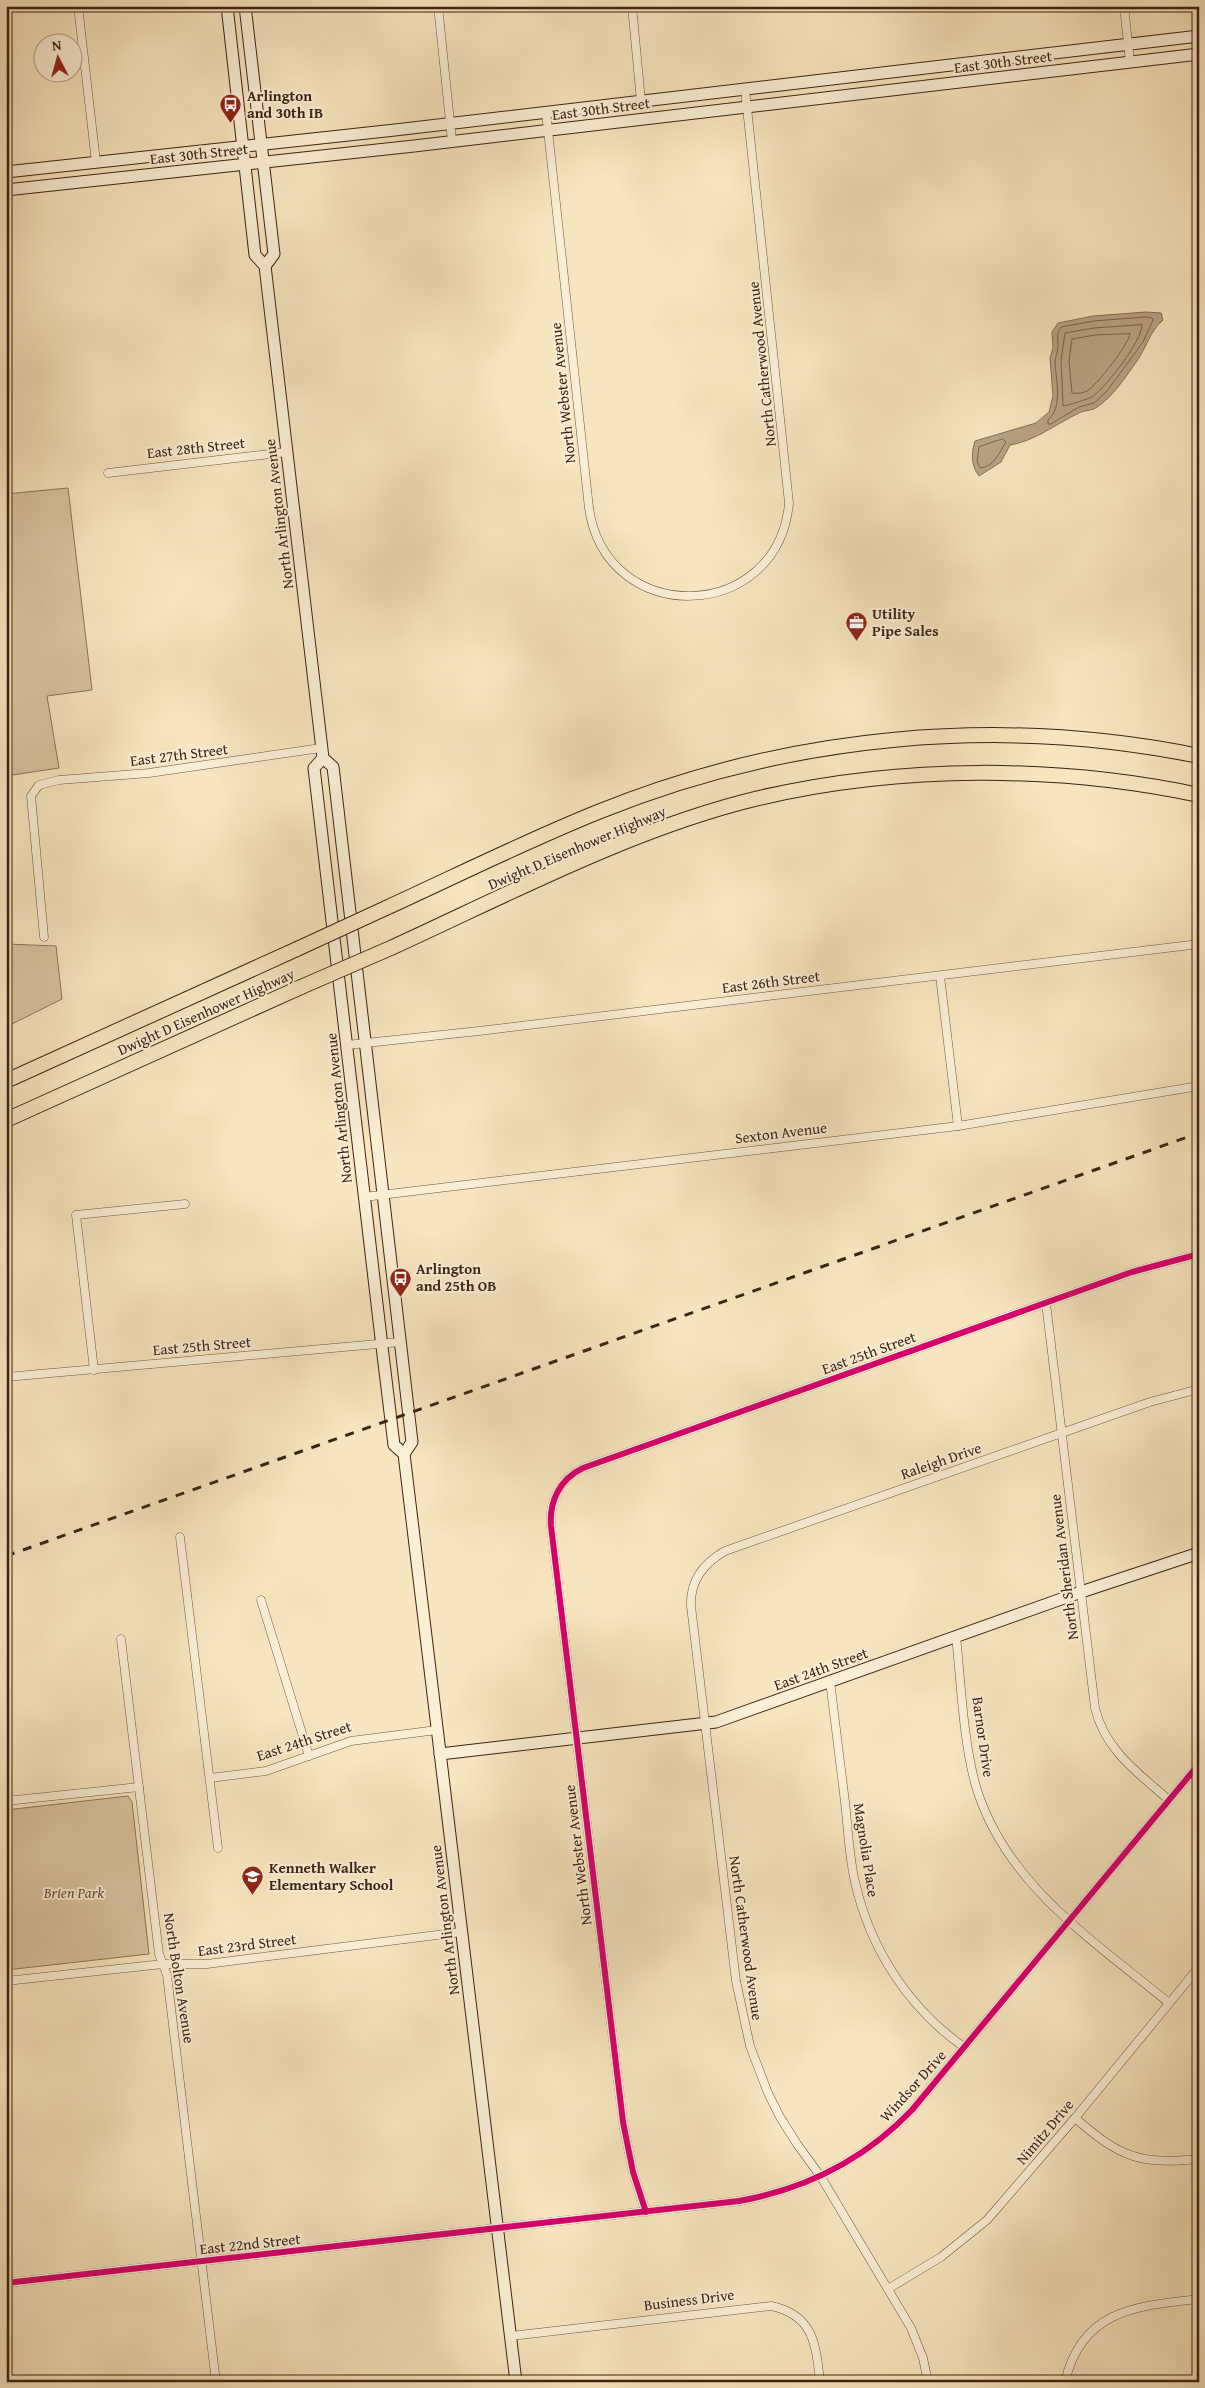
<svg xmlns="http://www.w3.org/2000/svg" width="1205" height="2388" font-family="'Gentium Book Plus',serif">
<rect width="100%" height="100%" fill="#f7e5bf"/>
<filter id="stains"><feTurbulence type="fractalNoise" baseFrequency=".004" numOctaves="4"/><feColorMatrix values="0 0 0 0 .2 0 0 0 0 .09 0 0 0 0 .02 0 0 0 .5 -.17"/></filter>
<radialGradient id="worn" r=".72"><stop offset=".6" stop-color="#630" stop-opacity="0"/><stop offset="1" stop-color="#630" stop-opacity=".3"/></radialGradient>
<!-- green -->
<g fill="#d8c4a2" stroke="#8b745a">
<path d="M 68,488 L 92,690 L 47,696 L 59,768 L 6,776 L 6,494 Z"/>
<path d="M 6,944 L 56,946 L 62,999 L 6,1027 Z"/>
<path d="M 128,1796 L 132,1802 L 149,1954 L 6,1970 L 6,1810 Z"/>
</g>
<!-- water -->
<path fill="#b8a385" stroke="#877057" d="M 1146,312 L 1161,313 L 1163,320 C 1150,331 1146,348 1137,361 C 1126,376 1113,397 1097,407 C 1092,411 1084,410 1079,413 C 1056,424 1035,441 1010,445 L 1001,462 L 979,476 C 971,465 971,454 975,441 L 1036,423 L 1049,412 L 1053,396 L 1050,358 L 1053,348 L 1052,332 L 1058,323 L 1093,316 Z"/>
<g fill="none" stroke-linecap="round" stroke-linejoin="round">
<!-- shore -->
<g stroke="#7b634c" stroke-width="1">
<path d="M 1146,317 L 1152,318 L 1153,320 L 1143,342 L 1107,391 L 1094,403 L 1079,407 L 1051,424 L 1048,424 L 1048,420 C 1063,407 1056,381 1055,362 C 1055,357 1058,352 1058,347 C 1058,339 1056,334 1061,327 L 1094,321 Z"/>
<path d="M 1142,325 C 1142,341 1106,387 1092,397 C 1088,399 1066,406 1063,406 L 1061,360 L 1065,333 L 1094,328 Z"/>
<path d="M 1130,334 C 1129,344 1097,385 1087,391 C 1083,393 1076,394 1072,393 L 1069,361 L 1072,339 L 1095,335 Z"/>
<path d="M 1003,439 L 1006,442 C 999,453 994,467 980,468 L 977,461 L 979,447 Z"/>
</g>
<defs>
<g id="street">
<path d="M 78,6 L 96,162"/>
<path d="M 438,6 L 452,141"/>
<path d="M 632,6 L 641,101"/>
<path d="M 1124,6 L 1130,62"/>
<path d="M 546,112 L 589,508 C 606,628 778,624 789,503 L 745,89"/>
<path d="M 108,473 L 287,452"/>
<path d="M 44,937 L 31,796 L 39,785 L 59,780 L 149,773 L 321,748"/>
<path d="M 940,976 L 958,1126"/>
<path d="M 347,1045 L 479,1031 L 1199,944"/>
<path d="M 364,1197 L 958,1126 L 1199,1086"/>
<path d="M 1046,1303 L 1095,1708 C 1105,1750 1138,1773 1169,1800"/>
<path d="M 94,1370 L 76,1215 L 185,1204"/>
<path d="M 6,1377 L 400,1342"/>
<path d="M 180,1537 L 218,1848"/>
<path d="M 261,1600 L 309,1756"/>
<path d="M 956,1636 C 961,1683 963,1738 975,1783 C 1003,1883 1093,1940 1169,2003"/>
<path d="M 121,1639 L 159,1954 L 167,1975 L 216,2382"/>
<path d="M 830,1681 C 835,1722 840,1762 845,1802 C 848,1829 849,1856 855,1882 C 870,1948 908,2008 964,2047"/>
<path d="M 210,1778 L 266,1771 L 351,1741 L 437,1730"/>
<path d="M 6,1801 L 139,1787"/>
<path d="M 6,1981 L 163,1964 L 207,1964 L 461,1932"/>
<path d="M 1075,2118 C 1120,2157 1139,2165 1199,2159"/>
<path d="M 646,2212 L 633,2172 L 623,2122 L 551,1526 C 549,1501 560,1479 583,1468 L 1132,1272 L 1199,1254"/>
<path d="M 6,2283 L 739,2201 C 806,2189 865,2159 912,2110 L 1199,1764"/>
<path d="M 888,2289 L 941,2257 L 987,2220 L 1075,2118 L 1199,1967"/>
<path d="M 511,2336 L 771,2306 C 814,2315 816,2345 820,2382"/>
<path d="M 928,2382 L 923,2358 L 911,2328 L 821,2177 L 797,2144 L 780,2117 L 768,2093 L 750,2046 L 736,1981 L 691,1606 C 690,1581 704,1563 725,1551 L 1150,1402 L 1199,1389"/>
<path d="M 1065,2382 C 1082,2309 1137,2306 1199,2299"/>
</g>
<g id="secondary">
<path d="M 227,6 L 255,255 L 265,266 L 323,758 L 333,767 L 412,1442 L 404,1454"/>
<path d="M 245,6 L 274,254 L 265,266"/>
<path d="M 6,172 L 395,130 L 1199,36"/>
<path d="M 6,190 L 414,146 L 1199,54"/>
<path d="M 323,758 L 314,768 L 383,1355 L 394,1445 L 404,1454 L 516,2382"/>
<path d="M 440,1754 L 716,1722 L 1081,1592 L 1199,1553"/>
</g>
<g id="highway">
<path d="M 386,908 C 456,876 526,841 598,812 C 788,735 999,715 1199,756"/>
<path d="M 393,947 C 509,894 636,827 759,798 C 901,765 1057,765 1199,795"/>
<path d="M 6,1081 L 297,949"/>
<path d="M 6,1120 L 301,987"/>
</g>
</defs>
<!-- street casing -->
<use href="#street" stroke="#6c543e" stroke-width="9"/>
<!-- secondary casing -->
<use href="#secondary" stroke="#3e2313" stroke-width="13"/>
<!-- highway casing -->
<use href="#highway" stroke="#3e2313" stroke-width="16"/>
<!-- street -->
<use href="#street" stroke="#faeed5" stroke-width="8"/>
<!-- secondary -->
<use href="#secondary" stroke="#faeed5" stroke-width="11"/>
<!-- highway -->
<use href="#highway" stroke="#f7e5bf" stroke-width="14"/>
<!-- rail -->
<path stroke="#3e2313" stroke-width="3" stroke-dasharray="9 9" stroke-linecap="butt" d="M 6,1556 L 1199,1133"/>
<defs>
<g id="highway-bridge">
<path d="M 297,949 L 386,908"/>
<path d="M 301,987 L 393,947"/>
</g>
</defs>
<!-- highway-bridge casing -->
<use href="#highway-bridge" stroke="#3e2313" stroke-width="16" stroke-linecap="butt"/>
<!-- highway-bridge -->
<use href="#highway-bridge" stroke="#f7e5bf" stroke-width="14"/>
<defs>
<g id="cycleway">
<path d="M 646,2212 L 633,2172 L 623,2122 L 551,1526 C 549,1501 560,1479 583,1468 L 1132,1272 L 1199,1254"/>
<path d="M 6,2283 L 739,2201 C 806,2189 865,2159 912,2110 L 1199,1764"/>
</g>
</defs>
<!-- cycleway casing -->
<use href="#cycleway" stroke="#faeed5" stroke-width="9"/>
<!-- cycleway -->
<use href="#cycleway" stroke="#d6006c" stroke-width="6"/>
</g>
<!-- icons -->
<defs>
<symbol id="bus-pin" viewBox="-11 -11 22 30"><path d="M0 17L-7.5 6A9.5 9.5 0 1 1 7.5 6Z" fill="#8f2418" stroke="#faeed5"/><path d="M-5-6H5V4H4V6H2V4H-2V6H-4V4H-5ZM-3.5-4V0h7V-4ZM-3.5 1.2v1.5H-2V1.2ZM2 1.2v1.5H3.5V1.2Z" fill="#fff"/></symbol>
<symbol id="office-pin" viewBox="-11 -11 22 30"><path d="M0 17L-7.5 6A9.5 9.5 0 1 1 7.5 6Z" fill="#8f2418" stroke="#faeed5"/><path d="M-6-3h4V-5.5h4V-3h4V5H-6ZM-1-4.5V-3h2v-1.5ZM-6 0V1H6V0Z" fill="#fff"/></symbol>
<symbol id="school-pin" viewBox="-11 -11 22 30"><path d="M0 17L-7.5 6A9.5 9.5 0 1 1 7.5 6Z" fill="#8f2418" stroke="#faeed5"/><path d="M0-5L7-2L0 1L-7-2ZM-4 1L0 2.5L4 1V4Q0 6-4 4Z" fill="#fff"/></symbol>
</defs>
<g fill-rule="evenodd">
<use href="#bus-pin" x="218" y="92" width="25" height="34"/>
<use href="#office-pin" x="844" y="610" width="25" height="34"/>
<use href="#bus-pin" x="388" y="1266" width="25" height="34"/>
<use href="#school-pin" x="240" y="1864" width="25" height="34"/>
</g>
<g text-anchor="middle" stroke-width="4" stroke-linejoin="round" paint-order="stroke">
<!-- street labels -->
<g font-size="15" fill="#3e2313" stroke="#faeed5">
<text transform="translate(1003 62) rotate(-7)" y="5">East 30th Street</text>
<text transform="translate(601 109) rotate(-7)" y="5">East 30th Street</text>
<text transform="translate(199 154) rotate(-6)" y="5">East 30th Street</text>
<text transform="translate(762 364) rotate(-96)" y="5">North Catherwood Avenue</text>
<text transform="translate(563 393) rotate(-96)" y="5">North Webster Avenue</text>
<text transform="translate(196 448) rotate(-6)" y="5">East 28th Street</text>
<text transform="translate(279 514) rotate(-97)" y="5">North Arlington Avenue</text>
<text transform="translate(179 755) rotate(-7)" y="5">East 27th Street</text>
<text transform="translate(577 848) rotate(-23)" y="5">Dwight D Eisenhower Highway</text>
<text transform="translate(771 982) rotate(-7)" y="5">East 26th Street</text>
<text transform="translate(206 1012) rotate(-24)" y="5">Dwight D Eisenhower Highway</text>
<text transform="translate(339 1108) rotate(-96)" y="5">North Arlington Avenue</text>
<text transform="translate(781 1133) rotate(-7)" y="5">Sexton Avenue</text>
<text transform="translate(202 1346) rotate(-5)" y="5">East 25th Street</text>
<text transform="translate(869 1353) rotate(-20)" y="5">East 25th Street</text>
<text transform="translate(941 1461) rotate(-19)" y="5">Raleigh Drive</text>
<text transform="translate(1064 1567) rotate(-97)" y="5">North Sheridan Avenue</text>
<text transform="translate(821 1669) rotate(-20)" y="5">East 24th Street</text>
<text transform="translate(983 1737) rotate(82)" y="5">Barnor Drive</text>
<text transform="translate(304 1741) rotate(-18)" y="5">East 24th Street</text>
<text transform="translate(866 1850) rotate(81)" y="5">Magnolia Place</text>
<text transform="translate(578 1855) rotate(-97)" y="5">North Webster Avenue</text>
<text transform="translate(445 1920) rotate(-97)" y="5">North Arlington Avenue</text>
<text transform="translate(746 1938) rotate(82)" y="5">North Catherwood Avenue</text>
<text transform="translate(247 1945) rotate(-7)" y="5">East 23rd Street</text>
<text transform="translate(179 1978) rotate(81)" y="5">North Bolton Avenue</text>
<text transform="translate(913 2086) rotate(-48)" y="5">Windsor Drive</text>
<text transform="translate(1045 2132) rotate(-50)" y="5">Nimitz Drive</text>
<text transform="translate(250 2244) rotate(-6)" y="5">East 22nd Street</text>
<text transform="translate(689 2300) rotate(-7)" y="5">Business Drive</text>
</g>
<!-- poi labels -->
<g font-size="15" font-weight="bold" fill="#3e2313" stroke="#faeed5" text-anchor="start">
<text x="247" y="101">Arlington<tspan x="247" dy="17">and 30th IB</tspan></text>
<text x="872" y="619">Utility<tspan x="872" dy="17">Pipe Sales</tspan></text>
<text x="416" y="1274">Arlington<tspan x="416" dy="17">and 25th OB</tspan></text>
<text x="269" y="1873">Kenneth Walker<tspan x="269" dy="17">Elementary School</tspan></text>
</g>
<!-- park labels -->
<g font-size="15" font-style="italic" fill="#644b37" stroke="#faeed5">
<text x="74" y="1898">Brien Park</text>
</g>
</g>
<!-- margin -->
<rect width="1205" height="2388" fill="none" stroke="#f7e5bf" stroke-width="25"/>
<rect x="8" y="8" width="1190" height="2373" fill="none" stroke="#3e2313" stroke-width="2.5"/>
<rect x="12" y="12" width="1180" height="2363" fill="none" stroke="#3e2313"/>
<!-- north arrow -->
<g transform="translate(58 58) rotate(354)"><circle r="24" fill="#faeed5" stroke="#af9d87"/>
<path d="M0-4L9 19L0 12L-9 19Z" fill="#8f2418"/>
<text y="-8" font-size="14" font-weight="bold" text-anchor="middle" fill="#3e2313">N</text>
</g>
<rect width="100%" height="100%" filter="url(#stains)"/>
<rect width="100%" height="100%" fill="url(#worn)"/>
</svg>
